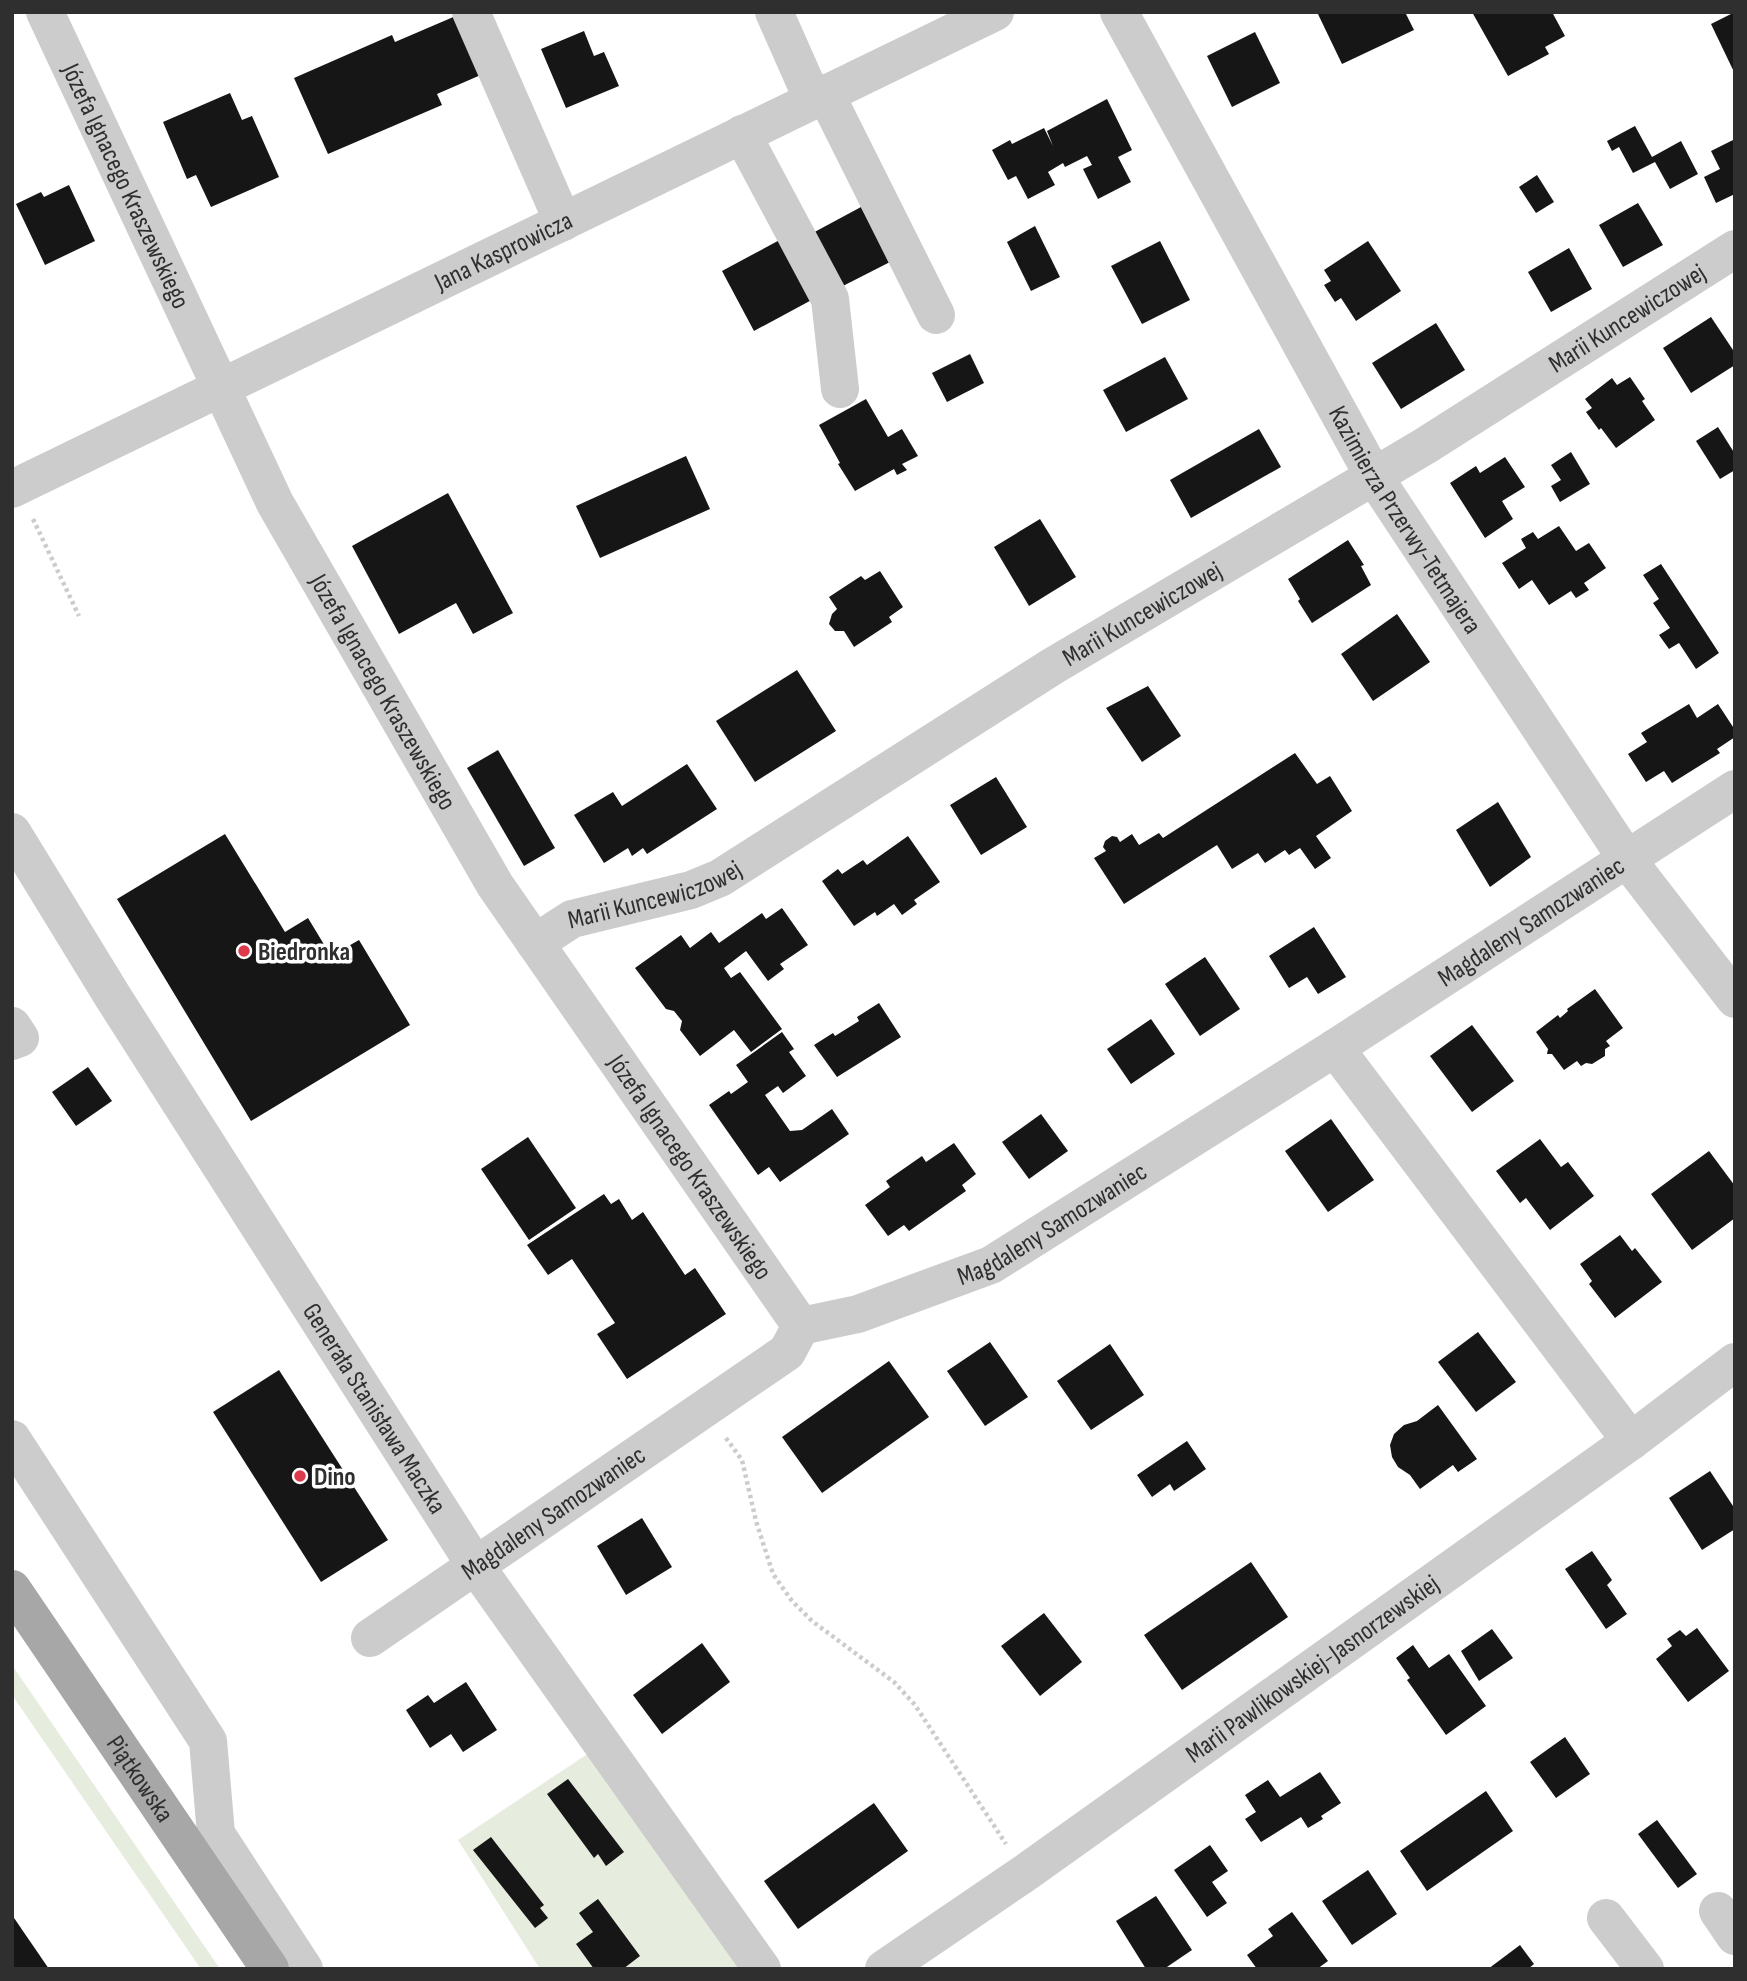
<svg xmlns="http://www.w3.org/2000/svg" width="1747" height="1981" font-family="'Sofia Sans Condensed',sans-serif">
<rect width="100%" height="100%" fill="#fff"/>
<!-- green -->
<g fill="#e6ecde">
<path d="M 12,1665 L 220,1969 L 201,1969 L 12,1695 Z"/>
<path d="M 592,1751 L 748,1969 L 540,1969 L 458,1840 Z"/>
</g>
<!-- building -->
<g fill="#161616">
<path d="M 1317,12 L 1405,12 L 1414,30 L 1342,64 Z"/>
<path d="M 1472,12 L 1552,12 L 1565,36 L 1545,47 L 1549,54 L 1508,76 Z"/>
<path d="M 1735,12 L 1735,74 L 1711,24 Z"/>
<path d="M 458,15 L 483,74 L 437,94 L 442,105 L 328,154 L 294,78 L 392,35 L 395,42 Z"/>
<path d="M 584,31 L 594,56 L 604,52 L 619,86 L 566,108 L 541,49 Z"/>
<path d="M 1255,32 L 1280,83 L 1232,107 L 1207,56 Z"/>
<path d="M 230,93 L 242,120 L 252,116 L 279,177 L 211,207 L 196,175 L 187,179 L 163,122 Z"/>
<path d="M 1107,99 L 1132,150 L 1118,157 L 1131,182 L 1098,199 L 1083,169 L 1092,165 L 1087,156 L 1065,167 L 1063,163 L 1048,172 L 1055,185 L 1028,199 L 1016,176 L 1008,180 L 992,150 L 1010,140 L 1012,144 L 1044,128 L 1053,146 L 1047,131 Z"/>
<path d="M 1635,126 L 1652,157 L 1681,141 L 1698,174 L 1670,189 L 1655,162 L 1633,173 L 1619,147 L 1612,151 L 1607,141 Z"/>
<path d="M 1735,139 L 1735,194 L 1716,203 L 1704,177 L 1720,169 L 1711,151 Z"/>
<path d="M 1537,175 L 1554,202 L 1536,213 L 1519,187 Z"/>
<path d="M 69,185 L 95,241 L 45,265 L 16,204 L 41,192 L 44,197 Z"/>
<path d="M 1638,203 L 1663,245 L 1623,267 L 1599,225 Z"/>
<path d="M 861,207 L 890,262 L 837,289 L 809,235 Z"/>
<path d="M 1035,226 L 1060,277 L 1031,291 L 1007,242 Z"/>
<path d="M 787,236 L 819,296 L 754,331 L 722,271 Z"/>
<path d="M 1160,241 L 1190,300 L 1142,324 L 1111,266 Z"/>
<path d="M 1368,241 L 1401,291 L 1356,321 L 1341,298 L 1335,302 L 1324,285 L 1331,281 L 1324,270 Z"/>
<path d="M 1569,248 L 1592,289 L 1551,312 L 1528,272 Z"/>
<path d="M 1711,317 L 1735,353 L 1735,365 L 1691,393 L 1663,348 Z"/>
<path d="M 1436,323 L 1465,370 L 1401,409 L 1372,363 Z"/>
<path d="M 970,354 L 984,383 L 947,402 L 932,373 Z"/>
<path d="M 1165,357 L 1188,399 L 1126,432 L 1103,390 Z"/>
<path d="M 1630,377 L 1645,399 L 1642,401 L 1655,420 L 1616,448 L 1601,428 L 1599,430 L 1586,412 L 1592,408 L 1585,399 L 1612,378 L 1617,385 Z"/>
<path d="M 866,399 L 888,437 L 902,429 L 918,456 L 902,464 L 907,470 L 897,475 L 894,469 L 855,491 L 838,464 L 840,463 L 819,425 Z"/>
<path d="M 1718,427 L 1735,454 L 1735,470 L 1720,479 L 1696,441 Z"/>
<path d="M 1259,429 L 1281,467 L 1191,518 L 1170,480 Z"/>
<path d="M 1571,452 L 1590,484 L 1560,502 L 1551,486 L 1561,480 L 1551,465 Z"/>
<path d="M 686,456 L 710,509 L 600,558 L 576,506 Z"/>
<path d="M 1505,457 L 1525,487 L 1502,501 L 1513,519 L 1485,538 L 1450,483 L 1476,466 L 1480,473 Z"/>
<path d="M 448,493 L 513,613 L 473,634 L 456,603 L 399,634 L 352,546 Z"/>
<path d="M 1040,519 L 1076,577 L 1029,606 L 994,547 Z"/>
<path d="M 1559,526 L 1576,551 L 1589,543 L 1606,568 L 1584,583 L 1589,590 L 1576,598 L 1571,591 L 1549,605 L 1532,580 L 1519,589 L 1502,563 L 1526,548 L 1521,539 L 1533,532 L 1538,539 Z"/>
<path d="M 1348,540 L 1364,565 L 1361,566 L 1371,585 L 1312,623 L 1298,601 L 1300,599 L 1288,579 Z"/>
<path d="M 1661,564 L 1719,653 L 1696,669 L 1679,643 L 1669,649 L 1659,635 L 1670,628 L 1653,603 L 1659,599 L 1643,575 Z"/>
<path d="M 880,571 L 903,607 L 889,617 L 892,622 L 854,647 L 844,631 L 835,631 L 829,624 L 832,614 L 837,609 L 829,597 L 861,576 L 865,580 Z"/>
<path d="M 1397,614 L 1430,662 L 1373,701 L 1341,654 Z"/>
<path d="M 797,670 L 836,731 L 755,782 L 716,721 Z"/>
<path d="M 1148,686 L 1181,736 L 1142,762 L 1106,708 Z"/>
<path d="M 1689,704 L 1697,718 L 1718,704 L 1735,730 L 1735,737 L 1717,749 L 1720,753 L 1672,783 L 1664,771 L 1646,782 L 1628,754 L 1647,742 L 1641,733 Z"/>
<path d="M 498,750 L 555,848 L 524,866 L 467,768 Z"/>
<path d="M 1295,753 L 1317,784 L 1330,776 L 1352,811 L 1316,836 L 1331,858 L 1315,869 L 1300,848 L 1289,855 L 1285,850 L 1265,863 L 1258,853 L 1232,869 L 1217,845 L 1124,904 L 1094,858 L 1106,851 L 1103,847 L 1105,841 L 1112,836 L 1117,837 L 1120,842 L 1132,834 L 1139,845 L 1159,833 L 1163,838 Z"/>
<path d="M 687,764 L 717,809 L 647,854 L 643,848 L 632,856 L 628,848 L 604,863 L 574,815 L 613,792 L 622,806 Z"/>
<path d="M 996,777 L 1027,827 L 981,855 L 950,805 Z"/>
<path d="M 1498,802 L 1531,857 L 1490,887 L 1456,830 Z"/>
<path d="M 225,834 L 285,932 L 308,918 L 331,956 L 359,940 L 410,1025 L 251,1121 L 117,899 Z"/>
<path d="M 908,836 L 940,882 L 914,900 L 917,904 L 902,915 L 894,904 L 877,916 L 875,912 L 854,926 L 822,881 L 838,869 L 842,874 L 863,860 L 867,865 Z"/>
<path d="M 782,908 L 808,945 L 780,964 L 784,969 L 768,981 L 746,951 L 724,968 L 731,978 L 740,972 L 782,1029 L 751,1052 L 734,1030 L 700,1056 L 680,1030 L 682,1021 L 674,1011 L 666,1009 L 635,968 L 681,935 L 690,948 L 711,932 L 719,943 L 762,913 L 766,919 Z"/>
<path d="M 1314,927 L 1346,977 L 1318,994 L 1307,977 L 1289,988 L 1269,956 Z"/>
<path d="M 1205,957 L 1240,1009 L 1200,1036 L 1165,984 Z"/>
<path d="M 1595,989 L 1623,1028 L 1606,1041 L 1610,1046 L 1605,1049 L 1605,1056 L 1592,1064 L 1586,1063 L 1581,1066 L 1577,1061 L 1564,1070 L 1552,1054 L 1547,1054 L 1548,1049 L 1536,1032 L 1558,1015 L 1560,1018 L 1568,1011 L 1567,1009 Z"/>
<path d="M 879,1003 L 901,1037 L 837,1077 L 814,1045 L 833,1033 L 835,1036 L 859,1021 L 857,1017 Z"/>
<path d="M 1151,1019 L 1175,1054 L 1131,1084 L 1107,1049 Z"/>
<path d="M 1472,1025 L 1514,1081 L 1472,1112 L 1430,1056 Z"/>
<path d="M 782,1032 L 794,1049 L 789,1052 L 806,1076 L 783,1093 L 778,1086 L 765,1095 L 790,1131 L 802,1130 L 832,1109 L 849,1134 L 780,1182 L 769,1167 L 758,1175 L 709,1105 L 729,1091 L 731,1094 L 748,1082 L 736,1065 Z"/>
<path d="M 88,1067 L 112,1101 L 76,1126 L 52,1092 Z"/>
<path d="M 1041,1114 L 1068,1151 L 1029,1179 L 1002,1142 Z"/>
<path d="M 1331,1119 L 1374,1180 L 1328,1212 L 1285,1151 Z"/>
<path d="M 528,1137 L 576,1208 L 529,1240 L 481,1169 Z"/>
<path d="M 1540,1139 L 1561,1167 L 1568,1162 L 1594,1196 L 1550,1230 L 1526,1198 L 1520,1203 L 1496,1171 Z"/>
<path d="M 954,1143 L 976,1174 L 962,1185 L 966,1191 L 909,1231 L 904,1225 L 888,1236 L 865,1205 L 890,1187 L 886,1181 L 922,1156 L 926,1162 Z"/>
<path d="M 1709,1151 L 1735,1186 L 1735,1218 L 1692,1250 L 1651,1194 Z"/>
<path d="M 604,1194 L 611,1204 L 619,1199 L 632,1220 L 643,1212 L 685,1275 L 695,1268 L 726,1314 L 627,1379 L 597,1334 L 615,1323 L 572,1259 L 548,1275 L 527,1245 Z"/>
<path d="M 1620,1235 L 1632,1251 L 1635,1248 L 1662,1282 L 1615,1318 L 1589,1284 L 1592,1281 L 1580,1264 Z"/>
<path d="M 1478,1332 L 1516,1382 L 1476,1412 L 1438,1362 Z"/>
<path d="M 990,1342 L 1028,1397 L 985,1426 L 947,1371 Z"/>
<path d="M 1110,1344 L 1144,1395 L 1091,1430 L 1057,1381 Z"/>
<path d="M 889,1361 L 929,1417 L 822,1493 L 782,1437 Z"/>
<path d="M 279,1370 L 388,1540 L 321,1582 L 213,1412 Z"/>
<path d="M 1438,1405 L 1477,1459 L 1458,1472 L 1453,1465 L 1420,1489 L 1410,1475 L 1398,1467 L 1392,1457 L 1390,1445 L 1394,1434 L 1404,1425 L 1417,1421 Z"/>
<path d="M 1187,1441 L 1206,1469 L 1174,1491 L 1170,1484 L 1152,1497 L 1137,1475 Z"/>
<path d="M 1710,1471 L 1735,1509 L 1735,1529 L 1702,1550 L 1669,1498 Z"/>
<path d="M 642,1518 L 672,1567 L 626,1595 L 597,1546 Z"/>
<path d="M 1592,1551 L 1612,1580 L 1607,1585 L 1627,1614 L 1606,1629 L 1565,1569 Z"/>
<path d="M 1251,1562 L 1288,1617 L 1182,1690 L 1144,1635 Z"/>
<path d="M 1044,1613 L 1082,1662 L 1040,1696 L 1001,1646 Z"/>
<path d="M 1697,1628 L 1729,1671 L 1688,1702 L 1656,1659 L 1672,1646 L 1667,1639 L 1680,1630 L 1686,1636 Z"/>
<path d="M 1492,1629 L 1513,1658 L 1479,1681 L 1461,1651 Z"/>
<path d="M 702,1643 L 730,1682 L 662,1734 L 633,1695 Z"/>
<path d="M 1413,1645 L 1429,1668 L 1449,1654 L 1486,1706 L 1446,1735 L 1407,1680 L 1410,1678 L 1396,1658 Z"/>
<path d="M 466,1682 L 497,1730 L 463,1752 L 451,1734 L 430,1748 L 406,1710 L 428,1695 L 434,1703 Z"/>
<path d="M 1565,1737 L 1590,1774 L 1556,1798 L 1530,1762 Z"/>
<path d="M 1320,1772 L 1341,1803 L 1321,1816 L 1323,1819 L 1308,1828 L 1301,1817 L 1261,1842 L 1245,1819 L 1256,1812 L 1245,1795 L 1268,1780 L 1280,1797 Z"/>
<path d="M 568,1779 L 624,1852 L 606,1866 L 598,1854 L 594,1858 L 547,1794 Z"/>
<path d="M 1486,1791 L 1513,1831 L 1427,1891 L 1400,1851 Z"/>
<path d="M 874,1803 L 908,1851 L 798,1929 L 764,1881 Z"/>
<path d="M 1657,1820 L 1697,1874 L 1678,1888 L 1638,1834 Z"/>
<path d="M 491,1837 L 544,1905 L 540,1908 L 548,1918 L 535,1928 L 473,1850 Z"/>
<path d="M 1210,1845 L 1228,1871 L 1212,1882 L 1227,1903 L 1207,1917 L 1174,1870 Z"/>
<path d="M 1368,1870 L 1397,1914 L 1352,1945 L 1322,1901 Z"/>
<path d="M 1156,1896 L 1192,1950 L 1164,1969 L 1146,1969 L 1116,1921 Z"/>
<path d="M 598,1899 L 640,1956 L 623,1969 L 594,1969 L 576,1944 L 593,1932 L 579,1913 Z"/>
<path d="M 1292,1912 L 1328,1961 L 1317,1969 L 1257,1969 L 1247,1955 L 1273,1936 L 1268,1929 Z"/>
<path d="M 12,1915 L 49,1969 L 12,1969 Z"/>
<path d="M 1520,1945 L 1534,1964 L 1528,1969 L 1488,1969 Z"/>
</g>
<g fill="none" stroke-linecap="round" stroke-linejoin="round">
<!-- path -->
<g stroke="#ccc" stroke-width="4.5" stroke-dasharray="3.5 3.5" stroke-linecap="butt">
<path d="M 33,519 L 79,616"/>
<path d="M 726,1438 L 742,1460 L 756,1521 L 773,1574 L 792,1601 L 812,1621 L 894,1682 L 915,1705 L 1006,1844"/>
</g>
<!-- minor -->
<g stroke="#ccc" stroke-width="38">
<path id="s1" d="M 45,12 L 275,503 L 495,885 L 801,1326"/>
<path d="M 471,12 L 563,222"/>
<path d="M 774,12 L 813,100"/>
<path id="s2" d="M 1119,12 L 1373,475 L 1626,858 L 1735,999"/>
<path d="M 825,93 L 936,315"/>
<path d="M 742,134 L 830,299 L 840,389"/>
<path id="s3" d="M 12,489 L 995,12"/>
<path id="s4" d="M 12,832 L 113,997 L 475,1565 L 762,1969"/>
<path id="s5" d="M 535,943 L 572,919 L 691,890 L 720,878 L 1053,666 L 1425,446 L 1735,249"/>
<path d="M 12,1026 L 20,1038 L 12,1041"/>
<path d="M 1335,1048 L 1631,1441"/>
<path id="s6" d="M 801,1326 L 858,1314 L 991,1265 L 1335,1048 L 1735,789"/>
<path d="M 12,1439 L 208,1741 L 216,1834 L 304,1969"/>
<path id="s7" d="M 370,1638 L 787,1352 L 801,1326"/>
<path d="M 1718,1911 L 1735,1936"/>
<path d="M 1606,1918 L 1645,1969"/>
<path id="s8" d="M 884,1969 L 1025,1873 L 1631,1441 L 1735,1362"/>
</g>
<!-- major -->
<path stroke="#a7a7a7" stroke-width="38" id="s9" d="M 12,1589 L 270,1969"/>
</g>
<!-- markers -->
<g fill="#dd3a4c" stroke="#fff" stroke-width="2.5">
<circle cx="244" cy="951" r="7"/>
<circle cx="300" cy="1476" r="7"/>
</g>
<g text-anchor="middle" stroke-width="7" stroke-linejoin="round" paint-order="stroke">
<!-- street labels -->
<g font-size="26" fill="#2f2f2f" stroke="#fff">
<text dy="9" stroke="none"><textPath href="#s1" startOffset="192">Józefa Ignacego Kraszewskiego</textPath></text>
<text dy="9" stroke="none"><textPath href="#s3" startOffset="546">Jana Kasprowicza</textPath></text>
<text dy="9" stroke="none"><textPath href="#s5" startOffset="1264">Marii Kuncewiczowej</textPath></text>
<text dy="9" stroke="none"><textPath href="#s2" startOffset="583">Kazimierza Przerwy-Tetmajera</textPath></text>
<text dy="9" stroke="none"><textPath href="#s5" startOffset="696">Marii Kuncewiczowej</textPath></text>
<text dy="9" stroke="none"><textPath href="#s1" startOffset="760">Józefa Ignacego Kraszewskiego</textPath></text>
<text dy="9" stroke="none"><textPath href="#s5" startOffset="130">Marii Kuncewiczowej</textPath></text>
<text dy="9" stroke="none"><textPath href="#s6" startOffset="840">Magdaleny Samozwaniec</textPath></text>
<text dy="9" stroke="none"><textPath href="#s1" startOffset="1326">Józefa Ignacego Kraszewskiego</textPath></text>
<text dy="9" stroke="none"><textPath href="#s6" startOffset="273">Magdaleny Samozwaniec</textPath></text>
<text dy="9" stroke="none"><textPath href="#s4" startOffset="681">Generała Stanisława Maczka</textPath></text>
<text dy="9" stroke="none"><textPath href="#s7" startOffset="222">Magdaleny Samozwaniec</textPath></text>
<text dy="9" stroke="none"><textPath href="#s8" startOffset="523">Marii Pawlikowskiej-Jasnorzewskiej</textPath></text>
<text dy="9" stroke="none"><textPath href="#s9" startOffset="229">Piątkowska</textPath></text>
</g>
<!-- poi labels -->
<g font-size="26" font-weight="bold" fill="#2f2f2f" stroke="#fff" text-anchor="start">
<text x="258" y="960">Biedronka</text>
<text x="314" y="1485">Dino</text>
</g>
</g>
<!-- border -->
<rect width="1747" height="1981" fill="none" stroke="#2f2f2f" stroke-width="28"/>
</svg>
